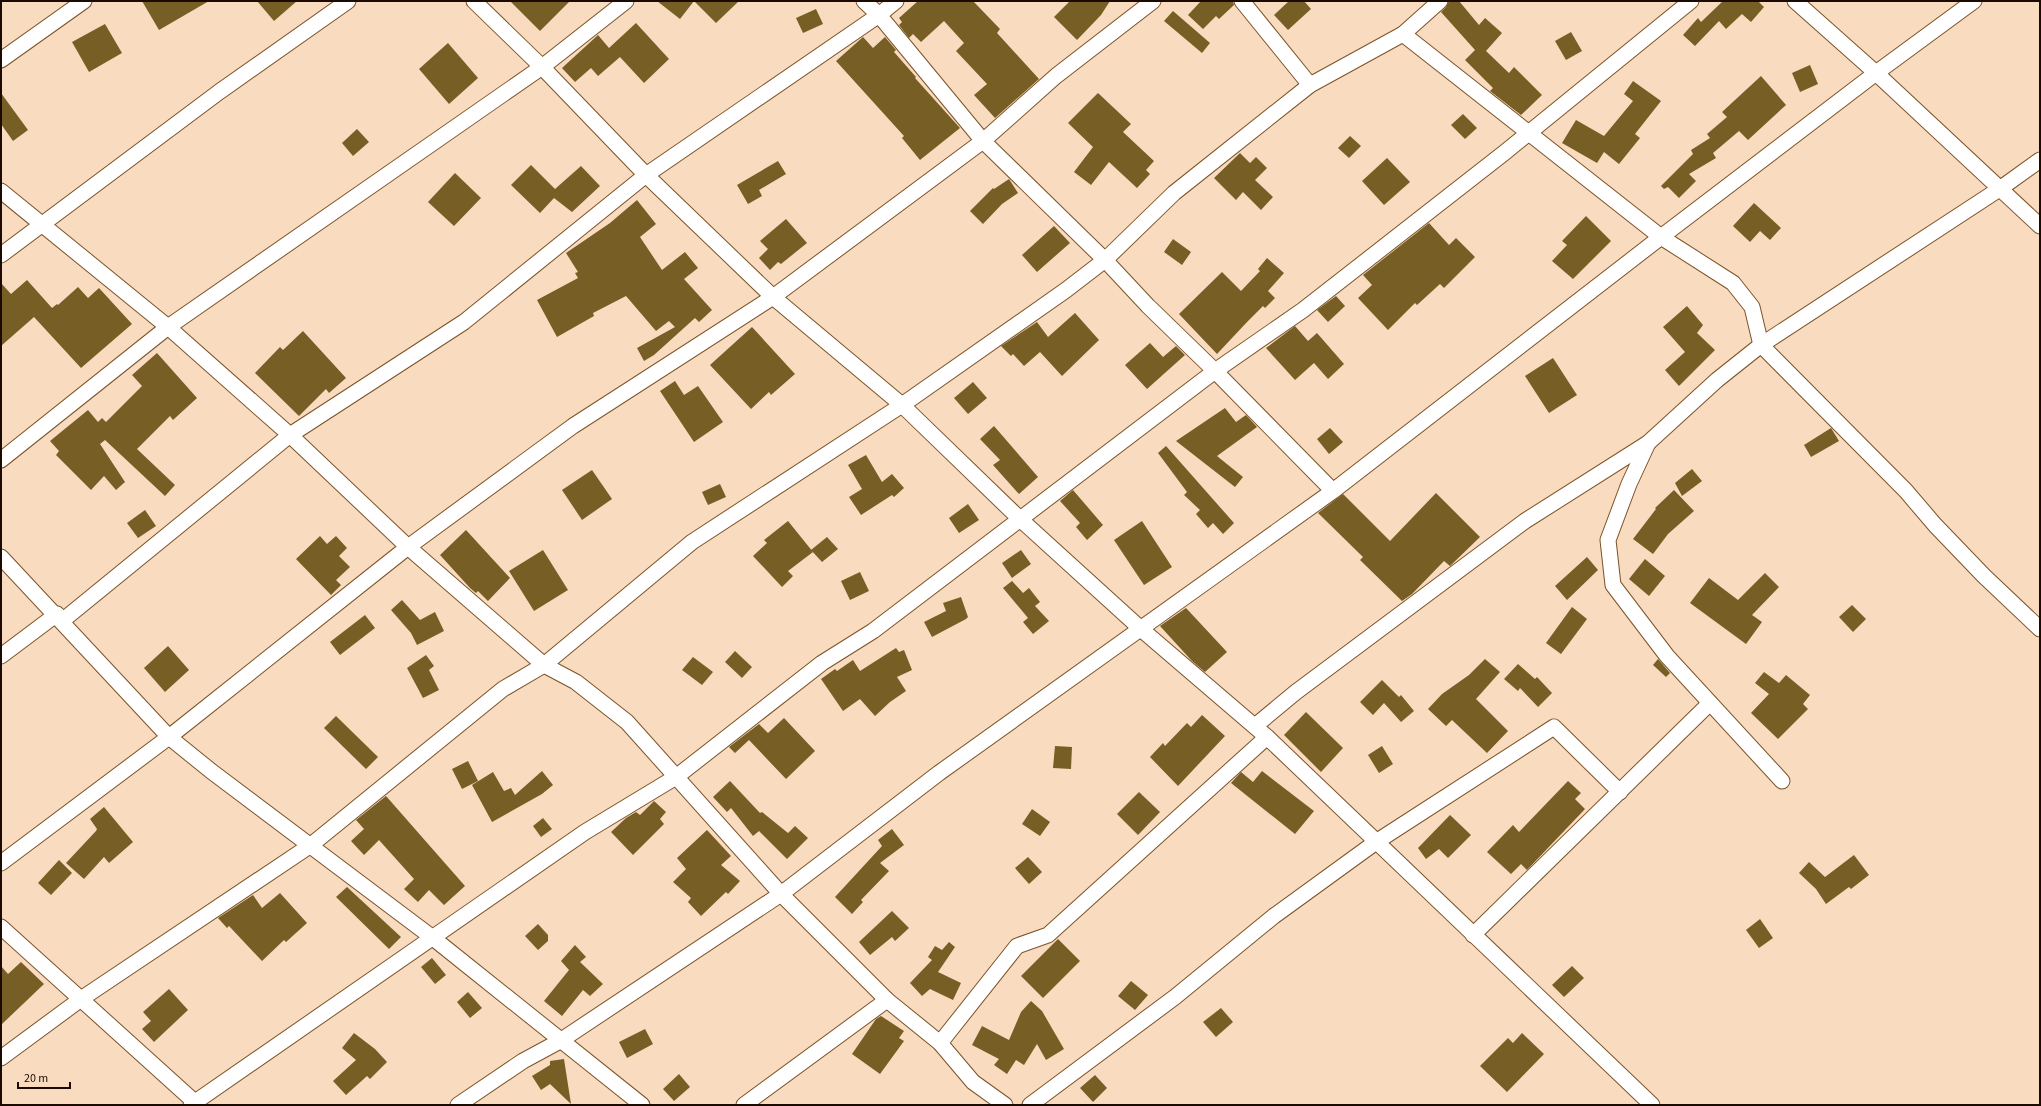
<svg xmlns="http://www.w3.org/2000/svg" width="2041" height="1106" font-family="'Source Sans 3',sans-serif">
<rect width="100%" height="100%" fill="#f9dbc0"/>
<!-- building -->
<g fill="#775e24">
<path d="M 142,1 L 209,1 L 159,30 Z"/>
<path d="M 257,1 L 297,1 L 274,21 Z"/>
<path d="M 510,1 L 570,1 L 540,31 Z"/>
<path d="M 657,1 L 739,1 L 716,23 L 694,1 L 680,19 Z"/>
<path d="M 918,1 L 973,1 L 1000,29 L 997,33 L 1039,79 L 995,118 L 974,95 L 987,84 L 956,51 L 964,43 L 944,21 L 921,42 L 913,34 L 909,38 L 899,25 L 902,22 L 899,18 Z"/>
<path d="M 1070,1 L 1110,1 L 1101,15 L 1077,40 L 1054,17 Z"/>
<path d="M 1201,1 L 1233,1 L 1234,5 L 1219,19 L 1216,16 L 1203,29 L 1188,15 Z"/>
<path d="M 1289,1 L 1304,1 L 1311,9 L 1288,30 L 1274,15 Z"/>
<path d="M 1449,1 L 1459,1 L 1479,25 L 1485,18 L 1502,33 L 1486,51 L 1509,73 L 1514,67 L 1542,95 L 1521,115 L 1490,91 L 1493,88 L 1465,60 L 1475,50 L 1441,12 L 1446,7 Z"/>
<path d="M 1723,1 L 1758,1 L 1764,7 L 1751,22 L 1742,14 L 1726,29 L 1719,21 L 1695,46 L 1683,35 L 1698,18 L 1701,22 Z"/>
<path d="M 816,9 L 823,24 L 803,33 L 796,18 Z"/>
<path d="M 1173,11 L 1210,43 L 1202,53 L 1164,21 Z"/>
<path d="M 636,23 L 669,59 L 644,83 L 620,57 L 598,76 L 591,68 L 575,82 L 562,68 L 598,35 L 609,48 Z"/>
<path d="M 105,24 L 122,53 L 89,72 L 72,42 Z"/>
<path d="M 1571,32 L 1582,51 L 1566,60 L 1555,41 Z"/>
<path d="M 863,37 L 873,48 L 885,37 L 896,50 L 894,52 L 916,77 L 915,78 L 960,128 L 920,160 L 902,138 L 904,136 L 836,61 Z"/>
<path d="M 448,43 L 478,78 L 449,104 L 419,69 Z"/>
<path d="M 1810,65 L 1818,84 L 1800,92 L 1792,73 Z"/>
<path d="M 1761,76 L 1786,105 L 1748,140 L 1739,131 L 1719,148 L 1713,153 L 1716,158 L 1689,174 L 1696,181 L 1679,198 L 1668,187 L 1664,189 L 1661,186 L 1693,154 L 1691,150 L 1710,138 L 1707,134 L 1727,117 L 1722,112 Z"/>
<path d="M 1633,81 L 1661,101 L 1635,134 L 1640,138 L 1619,164 L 1604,152 L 1597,163 L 1562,143 L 1576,120 L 1604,136 L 1633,101 L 1624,94 Z"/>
<path d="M 1,93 L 28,130 L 13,141 L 1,124 Z"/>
<path d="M 1098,93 L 1131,124 L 1123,132 L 1154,161 L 1146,170 L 1150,174 L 1137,188 L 1109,162 L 1091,185 L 1074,172 L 1093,147 L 1068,123 Z"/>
<path d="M 1463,114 L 1477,128 L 1465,139 L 1451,125 Z"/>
<path d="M 357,129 L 369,142 L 353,156 L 342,143 Z"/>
<path d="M 1350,136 L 1361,146 L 1349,158 L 1338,148 Z"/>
<path d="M 1240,153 L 1250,163 L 1256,157 L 1267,168 L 1255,180 L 1273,197 L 1261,210 L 1243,192 L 1236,200 L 1214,178 Z"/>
<path d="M 1387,158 L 1410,182 L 1384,205 L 1362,181 Z"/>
<path d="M 778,161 L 786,174 L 759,190 L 762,196 L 748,204 L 737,185 Z"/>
<path d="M 531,165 L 555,189 L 581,166 L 600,186 L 572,212 L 554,198 L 540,213 L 511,185 Z"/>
<path d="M 455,173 L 481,198 L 454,226 L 428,202 Z"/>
<path d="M 1009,179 L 1018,193 L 1002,204 L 983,224 L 970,211 L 993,188 L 994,189 Z"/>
<path d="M 637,200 L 656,224 L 640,237 L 662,270 L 685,252 L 698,268 L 684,279 L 712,310 L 699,322 L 695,318 L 654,355 L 644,361 L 637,348 L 675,327 L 669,321 L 656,331 L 626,296 L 593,313 L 594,316 L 557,337 L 537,300 L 578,278 L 575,273 L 578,272 L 566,253 L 610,223 Z"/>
<path d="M 1754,203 L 1781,228 L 1770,240 L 1760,231 L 1750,242 L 1733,226 Z"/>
<path d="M 1586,216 L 1611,241 L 1573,279 L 1552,261 L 1567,245 L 1562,241 Z"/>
<path d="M 786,219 L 807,243 L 781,264 L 778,262 L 770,270 L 759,258 L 768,249 L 760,241 Z"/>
<path d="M 1429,223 L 1449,245 L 1456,238 L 1475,257 L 1444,288 L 1440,284 L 1417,305 L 1415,303 L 1388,330 L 1358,298 L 1372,285 L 1363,275 Z"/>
<path d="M 1054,226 L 1070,243 L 1037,272 L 1022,255 Z"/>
<path d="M 1173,239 L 1191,252 L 1182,265 L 1164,252 Z"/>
<path d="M 1267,258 L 1284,273 L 1268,291 L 1275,298 L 1265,308 L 1263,306 L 1248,321 L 1217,354 L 1179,314 L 1222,272 L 1241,291 L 1260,271 L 1258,269 Z"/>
<path d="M 27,280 L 52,308 L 57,304 L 58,305 L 78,287 L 88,298 L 99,288 L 132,324 L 81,368 L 34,317 L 1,346 L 1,283 L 11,294 Z"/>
<path d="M 1336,296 L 1345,306 L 1328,322 L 1317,310 Z"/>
<path d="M 1687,306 L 1703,325 L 1697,333 L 1715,350 L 1679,386 L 1665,370 L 1685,352 L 1663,327 Z"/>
<path d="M 1075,313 L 1099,340 L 1062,376 L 1040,352 L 1024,366 L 1013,354 L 1011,356 L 1001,346 L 1037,322 L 1048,337 Z"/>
<path d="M 1295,326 L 1308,341 L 1317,333 L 1344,364 L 1328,379 L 1314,363 L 1295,380 L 1266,348 Z"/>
<path d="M 752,327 L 795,374 L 771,395 L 769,392 L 751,409 L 710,365 Z"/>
<path d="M 303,331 L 346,378 L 329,393 L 326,389 L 299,416 L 255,373 L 280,347 L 283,350 Z"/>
<path d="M 1150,343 L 1163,357 L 1176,346 L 1185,355 L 1147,389 L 1125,365 Z"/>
<path d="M 157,353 L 197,398 L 173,420 L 170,416 L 137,449 L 175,485 L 165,496 L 105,440 L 100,444 L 125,482 L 116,490 L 104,476 L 91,490 L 56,455 L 59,451 L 50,441 L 88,410 L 98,422 L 102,418 L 106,422 L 142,386 L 132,375 Z"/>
<path d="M 1553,358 L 1577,395 L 1549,413 L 1525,376 Z"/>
<path d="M 675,381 L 684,395 L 698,386 L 723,422 L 694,442 L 660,391 Z"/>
<path d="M 973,382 L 987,398 L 968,414 L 954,398 Z"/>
<path d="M 1225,408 L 1236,422 L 1246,415 L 1257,427 L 1217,456 L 1243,477 L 1235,487 L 1176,441 Z"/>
<path d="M 994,426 L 1038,477 L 1019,494 L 993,465 L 1000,460 L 980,439 Z"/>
<path d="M 1330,428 L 1343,442 L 1329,454 L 1317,439 Z"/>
<path d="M 1831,428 L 1839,441 L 1811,457 L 1804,445 Z"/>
<path d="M 1166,446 L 1234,523 L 1223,534 L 1213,523 L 1208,528 L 1196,514 L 1200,510 L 1184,495 L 1187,492 L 1158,453 Z"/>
<path d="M 866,455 L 882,482 L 892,474 L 904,488 L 894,497 L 892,495 L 861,515 L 849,497 L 862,489 L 848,465 Z"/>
<path d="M 1692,469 L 1702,481 L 1682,496 L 1675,483 Z"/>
<path d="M 592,470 L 612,499 L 582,520 L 562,490 Z"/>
<path d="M 720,484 L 726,497 L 708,505 L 702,492 Z"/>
<path d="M 1073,490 L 1103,525 L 1087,540 L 1076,527 L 1080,523 L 1060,501 Z"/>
<path d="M 1674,490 L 1694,511 L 1668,534 L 1653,554 L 1633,539 L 1656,509 L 1655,508 Z"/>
<path d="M 1436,493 L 1480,537 L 1450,566 L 1444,561 L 1412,594 L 1402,601 L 1360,560 L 1363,557 L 1318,513 L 1343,494 L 1390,541 Z"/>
<path d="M 968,504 L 979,520 L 959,533 L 949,518 Z"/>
<path d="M 145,510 L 156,526 L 138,538 L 127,523 Z"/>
<path d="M 788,521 L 813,552 L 788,571 L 793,576 L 782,587 L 753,556 L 767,543 L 764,540 Z"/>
<path d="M 1142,521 L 1172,567 L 1144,585 L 1114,540 Z"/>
<path d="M 466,530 L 510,578 L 488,601 L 478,591 L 476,593 L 470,588 L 440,555 Z"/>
<path d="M 320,536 L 327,544 L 336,536 L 347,548 L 339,556 L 350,567 L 336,580 L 341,585 L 331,595 L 296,559 Z"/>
<path d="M 827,537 L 838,549 L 822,562 L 811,550 Z"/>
<path d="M 543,550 L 568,590 L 534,611 L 509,571 Z"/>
<path d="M 1021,550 L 1031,564 L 1012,578 L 1002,563 Z"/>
<path d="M 1587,557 L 1598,570 L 1567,600 L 1555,586 Z"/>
<path d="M 1645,559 L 1665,576 L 1649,596 L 1629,579 Z"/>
<path d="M 860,572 L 869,591 L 850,600 L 841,581 Z"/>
<path d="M 1765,573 L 1779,587 L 1752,615 L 1762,622 L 1746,644 L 1690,603 L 1709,578 L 1738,600 Z"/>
<path d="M 1012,581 L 1023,593 L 1029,588 L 1040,602 L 1035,606 L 1049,621 L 1033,634 L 1023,622 L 1028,618 L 1003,588 Z"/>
<path d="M 961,597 L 968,617 L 966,619 L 932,637 L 924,622 L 946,611 L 943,603 Z"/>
<path d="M 402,600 L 420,620 L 435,612 L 444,631 L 417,645 L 411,633 L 391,610 Z"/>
<path d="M 1852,605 L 1866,619 L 1853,632 L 1839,617 Z"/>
<path d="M 1572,607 L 1587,619 L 1561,654 L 1546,643 Z"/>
<path d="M 1186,608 L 1227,652 L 1205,672 L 1192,661 L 1160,626 Z"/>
<path d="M 365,615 L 375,628 L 340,655 L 330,642 Z"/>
<path d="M 168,646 L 189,670 L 165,692 L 144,668 Z"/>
<path d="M 896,648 L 899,652 L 904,650 L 912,670 L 897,677 L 906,691 L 890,702 L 875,716 L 860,699 L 843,711 L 821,679 L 835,669 L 837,671 L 853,660 L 860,671 Z"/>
<path d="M 735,651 L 752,667 L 742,678 L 725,662 Z"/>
<path d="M 426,655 L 434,666 L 429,670 L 439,690 L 423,698 L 407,668 Z"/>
<path d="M 693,657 L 713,672 L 702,685 L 682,670 Z"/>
<path d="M 1485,659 L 1500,672 L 1476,699 L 1508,731 L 1487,753 L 1452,720 L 1446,726 L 1428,709 L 1442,694 L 1469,675 Z"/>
<path d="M 1658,659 L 1670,673 L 1666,677 L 1653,665 Z"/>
<path d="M 1518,664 L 1535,679 L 1537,677 L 1552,693 L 1538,707 L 1520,688 L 1518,691 L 1504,679 Z"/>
<path d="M 1764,672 L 1779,683 L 1786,675 L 1810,695 L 1803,704 L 1808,709 L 1778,739 L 1751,713 L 1769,694 L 1755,683 Z"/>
<path d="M 1382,680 L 1399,697 L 1401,695 L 1414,711 L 1401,722 L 1384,703 L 1373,715 L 1360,702 Z"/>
<path d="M 1306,712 L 1343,748 L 1321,772 L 1284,735 Z"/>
<path d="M 1202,715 L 1225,736 L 1178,786 L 1150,757 L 1163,743 L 1165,746 L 1187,723 L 1191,727 Z"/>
<path d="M 336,716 L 378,757 L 366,769 L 324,728 Z"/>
<path d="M 784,718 L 815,751 L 786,779 L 749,740 L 735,753 L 729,747 L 759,724 L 768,733 Z"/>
<path d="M 1055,746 L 1072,747 L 1071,769 L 1053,768 Z"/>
<path d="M 1382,746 L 1393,764 L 1379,773 L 1368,755 Z"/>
<path d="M 468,761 L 478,781 L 462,789 L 452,769 Z"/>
<path d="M 542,771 L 553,785 L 542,794 L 492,822 L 472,785 L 493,772 L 504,791 L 511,788 L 515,795 Z"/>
<path d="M 1262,771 L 1314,811 L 1295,834 L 1231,783 L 1241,772 L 1253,782 Z"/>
<path d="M 730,781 L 760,813 L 762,812 L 788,833 L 795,826 L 808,838 L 787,859 L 759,831 L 753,836 L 731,808 L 727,812 L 713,797 Z"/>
<path d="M 1568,781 L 1581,793 L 1575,799 L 1585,809 L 1527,870 L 1521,864 L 1511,874 L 1487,852 L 1513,825 L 1519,832 Z"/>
<path d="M 1139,792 L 1160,812 L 1138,835 L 1117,814 Z"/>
<path d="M 386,796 L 465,886 L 444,905 L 429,890 L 418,902 L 404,889 L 414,879 L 379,840 L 364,855 L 351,841 L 364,829 L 356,820 Z"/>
<path d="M 654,801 L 666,812 L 660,819 L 664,824 L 633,855 L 611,832 L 626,818 L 636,812 L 640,815 Z"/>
<path d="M 104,807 L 133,842 L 109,863 L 104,857 L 84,879 L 66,863 L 96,831 L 97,829 L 90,819 Z"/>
<path d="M 1032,809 L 1050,822 L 1040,836 L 1022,824 Z"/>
<path d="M 1450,815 L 1471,835 L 1448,858 L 1439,849 L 1426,859 L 1418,848 Z"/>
<path d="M 543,818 L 552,829 L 541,837 L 533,826 Z"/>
<path d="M 892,829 L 904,845 L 880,863 L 889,871 L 861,900 L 863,902 L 852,914 L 835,897 L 882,846 L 878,840 Z"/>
<path d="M 707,830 L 731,856 L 721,865 L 740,881 L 728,894 L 726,892 L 701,916 L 688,902 L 691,898 L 673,882 L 686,869 L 677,858 Z"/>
<path d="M 1854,855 L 1869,875 L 1851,889 L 1849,887 L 1826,904 L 1816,889 L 1799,873 L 1809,862 L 1825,877 Z"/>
<path d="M 1028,857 L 1042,872 L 1029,884 L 1015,868 Z"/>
<path d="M 59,860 L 72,873 L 51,895 L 38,883 Z"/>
<path d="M 347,887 L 401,937 L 389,949 L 336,897 Z"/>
<path d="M 280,893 L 307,923 L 286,942 L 284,940 L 262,961 L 229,926 L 227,928 L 218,918 L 253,895 L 262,908 Z"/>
<path d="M 892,911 L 909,928 L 895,941 L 892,937 L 870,955 L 859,942 Z"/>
<path d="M 1760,919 L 1773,938 L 1759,948 L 1746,930 Z"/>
<path d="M 538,924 L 548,935 L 548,941 L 538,950 L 525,936 Z"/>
<path d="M 1058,939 L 1080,961 L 1043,998 L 1021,976 Z"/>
<path d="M 949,942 L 955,947 L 938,972 L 961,983 L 953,1000 L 930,989 L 922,996 L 910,983 L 932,960 L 928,957 L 935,946 L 942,950 Z"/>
<path d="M 575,945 L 586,957 L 580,962 L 603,984 L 590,996 L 583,990 L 562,1016 L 544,1001 L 569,970 L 561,961 Z"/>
<path d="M 432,958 L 446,975 L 435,984 L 421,967 Z"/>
<path d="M 21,962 L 44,984 L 1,1025 L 1,966 L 8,974 Z"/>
<path d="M 1572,966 L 1584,978 L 1564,997 L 1552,985 Z"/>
<path d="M 1131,981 L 1148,995 L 1135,1010 L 1118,996 Z"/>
<path d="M 169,989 L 188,1010 L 154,1042 L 142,1029 L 151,1021 L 143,1012 Z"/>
<path d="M 468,992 L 482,1008 L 470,1018 L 457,1002 Z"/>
<path d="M 1031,1001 L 1042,1011 L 1064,1049 L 1046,1060 L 1037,1044 L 1024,1065 L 1016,1060 L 1007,1074 L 994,1065 L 999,1059 L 972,1045 L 982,1026 L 1009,1040 L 1021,1012 Z"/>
<path d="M 1221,1008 L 1233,1022 L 1216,1037 L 1203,1022 Z"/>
<path d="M 881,1016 L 904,1031 L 899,1038 L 904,1041 L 880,1074 L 852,1054 L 876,1019 Z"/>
<path d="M 645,1029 L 653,1044 L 627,1058 L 619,1042 Z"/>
<path d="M 354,1033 L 375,1049 L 387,1062 L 370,1079 L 367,1076 L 346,1095 L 333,1081 L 356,1060 L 342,1048 Z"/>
<path d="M 1522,1033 L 1544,1054 L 1507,1092 L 1480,1066 L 1508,1038 L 1513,1043 Z"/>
<path d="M 564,1059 L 566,1072 L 571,1104 L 550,1084 L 541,1090 L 532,1076 L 550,1065 L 550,1061 Z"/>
<path d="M 679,1074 L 690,1087 L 674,1101 L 663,1089 Z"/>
<path d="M 1095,1075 L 1107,1088 L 1093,1102 L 1080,1088 Z"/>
</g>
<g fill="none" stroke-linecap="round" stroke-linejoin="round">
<defs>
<g id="street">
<path d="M 474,1 L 542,67 L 646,175 L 773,297 L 902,405 L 1020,519 L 1141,629 L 1267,737 L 1652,1105"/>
<path d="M 896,1 L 879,15 L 983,141 L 1105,260 L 1148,306 L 1215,371 L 1333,491"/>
<path d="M 1242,1 L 1310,85"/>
<path d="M 1795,1 L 1876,73 L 2040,226"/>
<path d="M 1403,34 L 1661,237 L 1733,283 L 1752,307 L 1761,345 L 1906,491 L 1935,525 L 1984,576 L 2040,629"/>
<path d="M 1,60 L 84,1"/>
<path d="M 1,191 L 168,327 L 290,435 L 408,547 L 544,665 L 576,682 L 627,722 L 781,894 L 887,1000 L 940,1043 L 973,1082 L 1005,1105"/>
<path d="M 1,255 L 219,92 L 348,1"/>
<path d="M 1648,443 L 1629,484 L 1608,540 L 1613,585 L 1667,656 L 1782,781"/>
<path d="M 1,460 L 168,327 L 542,67 L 626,1"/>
<path d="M 1,557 L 169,737 L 211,771 L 433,938 L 642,1105"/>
<path d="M 62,621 L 290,435 L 464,322 L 646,175 L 879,15 L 864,1"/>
<path d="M 1,656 L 57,614"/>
<path d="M 1255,726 L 1296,692 L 1525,521 L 1648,443 L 1717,380 L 1761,345 L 2001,188 L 2040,160"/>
<path d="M 1,863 L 169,737 L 408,547 L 573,426 L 773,297 L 983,141 L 1056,76 L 1153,1"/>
<path d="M 1,927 L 198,1105"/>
<path d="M 1473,935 L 1710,703"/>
<path d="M 940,1043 L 1017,946 L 1048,935 L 1267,737"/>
<path d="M 1,1058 L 81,999 L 311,845 L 503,689 L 544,665 L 692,542 L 902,405 L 1066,290 L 1105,260 L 1174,193 L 1310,85 L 1403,34 L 1440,1"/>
<path d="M 191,1105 L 585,832 L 676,777 L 822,663 L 873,631 L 1215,371 L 1303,310 L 1504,153 L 1691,1"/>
<path d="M 458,1105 L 523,1061 L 560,1041 L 781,894 L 939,773 L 1333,491 L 1661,237 L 1876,73 L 1974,1"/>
<path d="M 744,1105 L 887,1000"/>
<path d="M 1030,1105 L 1175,997 L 1274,916 L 1376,842 L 1554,727 L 1620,792"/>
</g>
</defs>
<!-- street casing -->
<use href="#street" stroke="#7c5326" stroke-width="17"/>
<!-- street -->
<use href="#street" stroke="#fff" stroke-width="15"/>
</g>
<!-- border -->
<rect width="2041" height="1106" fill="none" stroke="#1b0a00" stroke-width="4"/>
<!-- scale -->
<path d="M18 1082v6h52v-6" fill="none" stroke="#1b0a00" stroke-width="2"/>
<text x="24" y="1082" font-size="12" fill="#1b0a00" stroke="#f9dbc0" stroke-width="3" paint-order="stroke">20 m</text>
</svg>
